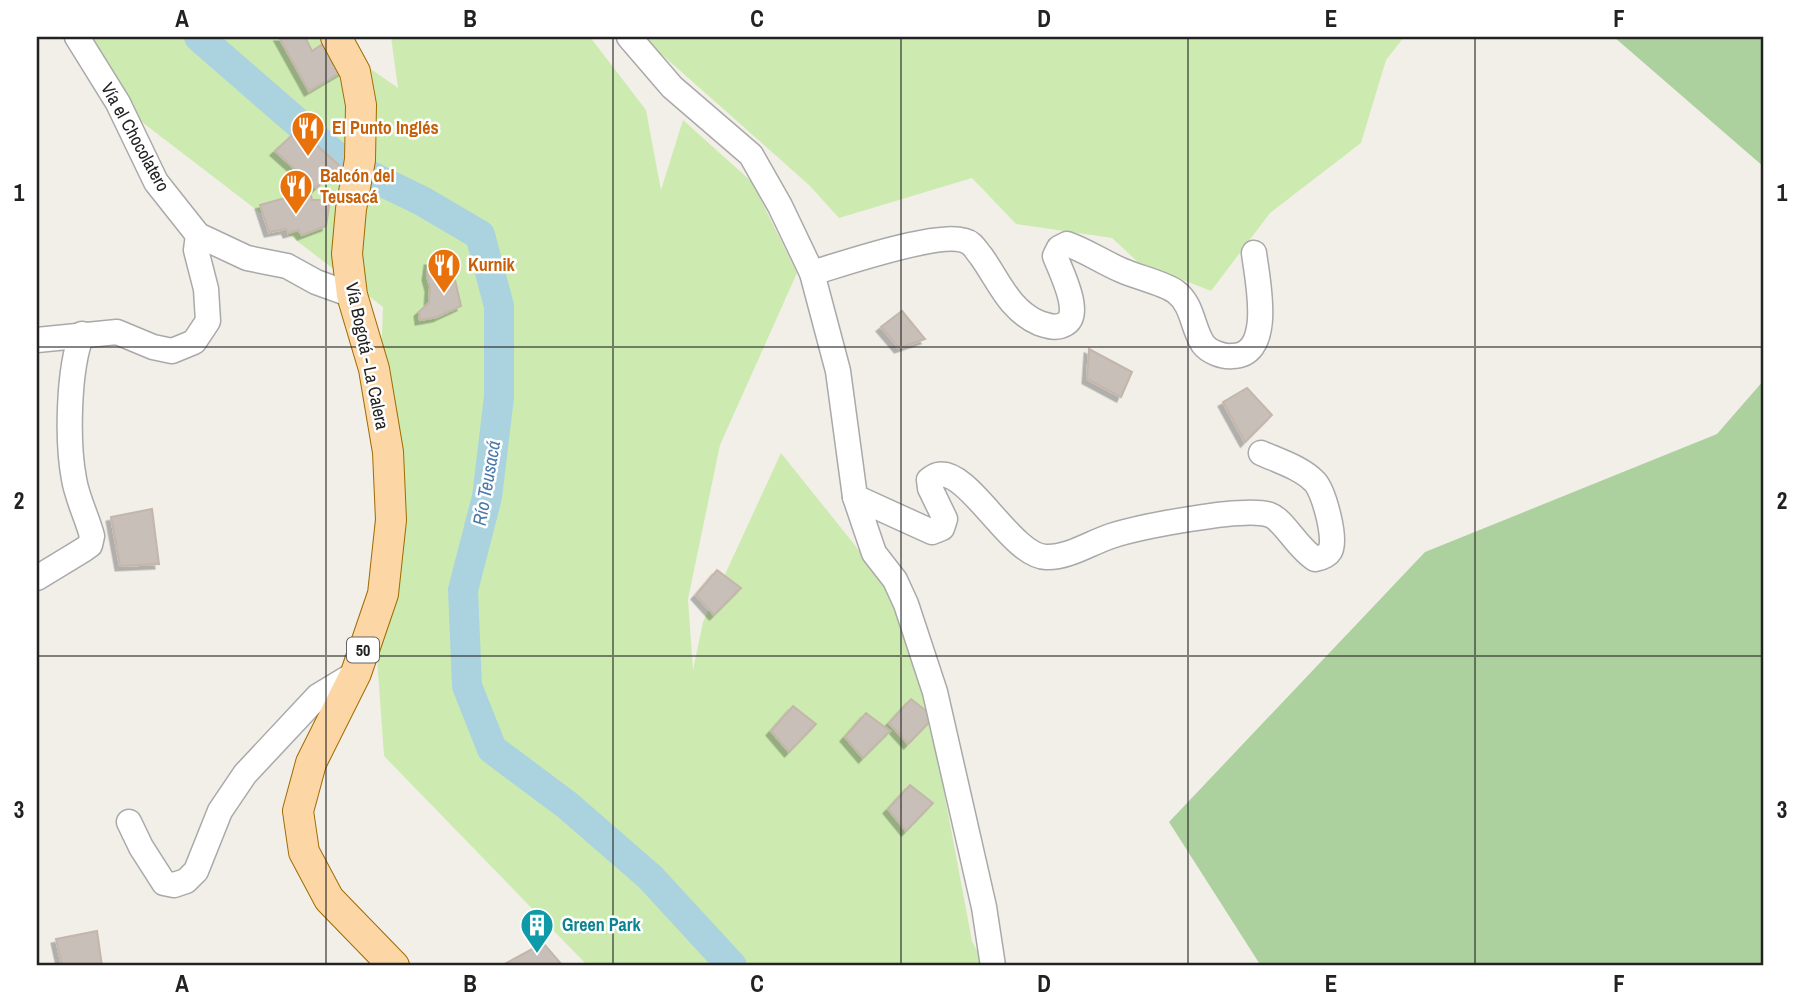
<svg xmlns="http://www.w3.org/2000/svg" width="1801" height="1003" font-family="'Archivo Narrow',sans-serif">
<defs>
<filter id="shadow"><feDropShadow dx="-4.5" dy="4.5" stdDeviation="0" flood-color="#0004"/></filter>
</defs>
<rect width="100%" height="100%" fill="#f2efe9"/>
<!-- grass -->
<g fill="#cdebb0">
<path d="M 62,37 L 325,37 L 398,88 L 391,37 L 590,37 L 646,110 L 661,190 L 683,120 L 752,182 L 797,273 L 720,445 L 688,599 L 693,670 L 703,622 L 781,453 L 854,544 L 913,626 L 972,941 L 985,966 L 588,966 L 384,756 L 372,589 L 383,307 L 108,96 Z"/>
<path d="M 642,37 L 1404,37 L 1386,60 L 1361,143 L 1270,213 L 1211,291 L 1138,262 L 1112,238 L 1016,224 L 972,178 L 839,218 L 809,185 Z"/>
</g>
<!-- forest -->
<g fill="#add19e">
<path d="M 1614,37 L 1764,37 L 1764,167 Z"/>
<path d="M 1764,380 L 1764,966 L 1261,966 L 1169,822 L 1425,552 L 1717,434 Z"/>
</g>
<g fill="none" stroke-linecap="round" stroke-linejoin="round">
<!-- river -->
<path stroke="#aad3df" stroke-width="30" d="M 199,37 L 344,163 L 422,201 L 480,235 L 499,306 L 499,397 L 487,497 L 463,590 L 467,686 L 492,749 L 567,805 L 650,877 L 732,966"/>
</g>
<!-- building -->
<g fill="#c7bfb8" stroke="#c4b6ab" stroke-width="2" filter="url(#shadow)">
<path d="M 279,37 L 305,37 L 312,51 L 326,42 L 343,71 L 309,91 Z"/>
<path d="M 299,129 L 340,166 L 316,188 L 275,151 Z"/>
<path d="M 310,191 L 312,200 L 330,200 L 326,226 L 302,235 L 298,230 L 288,233 L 286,229 L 269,232 L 260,205 Z"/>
<path d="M 429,261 L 443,261 L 447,280 L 455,280 L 461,306 L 437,317 L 420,320 L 419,312 L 429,303 L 430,287 L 427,276 Z"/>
<path d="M 902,311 L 925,339 L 899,348 L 881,327 Z"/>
<path d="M 1089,349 L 1132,372 L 1121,397 L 1087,379 Z"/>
<path d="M 1247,388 L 1272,415 L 1245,442 L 1223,402 Z"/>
<path d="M 152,509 L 159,564 L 120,566 L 111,517 Z"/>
<path d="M 717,570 L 741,588 L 714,615 L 696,595 Z"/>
<path d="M 911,699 L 934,717 L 908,744 L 889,723 Z"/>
<path d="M 793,706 L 816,724 L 789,752 L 771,731 Z"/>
<path d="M 866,713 L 890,731 L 863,758 L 845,737 Z"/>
<path d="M 910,785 L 933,803 L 906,831 L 888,809 Z"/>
<path d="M 97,931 L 102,966 L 62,966 L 56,939 Z"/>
<path d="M 543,943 L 563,966 L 501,966 Z"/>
</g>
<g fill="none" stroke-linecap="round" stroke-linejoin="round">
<defs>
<g id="minor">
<path d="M 77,37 L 118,103 L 156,182 L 198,235 L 247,258 L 287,266 L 316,282 L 352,295"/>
<path d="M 629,37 L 672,87 L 751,155 L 780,206 L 812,273 L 838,371 L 855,497 L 874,553 L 895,580 L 906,604 L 935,692 L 984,907 L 993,966"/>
<path d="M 812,273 C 840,265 950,226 971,244 C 975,247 978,253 981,256 C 999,281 1009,310 1039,323 C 1048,326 1056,329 1065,324 C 1083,314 1061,272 1055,256 L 1059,248 L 1067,244 C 1087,251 1102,262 1121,270 C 1136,277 1164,283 1176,292 C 1193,305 1192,327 1203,344 C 1209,352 1223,357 1232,356 C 1275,356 1257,278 1254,253"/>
<path d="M 37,340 L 117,332 L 153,347 L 172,351 L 194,342 L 208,321 L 206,289 L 196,250 L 198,235"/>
<path d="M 855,497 L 932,532 L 942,528 L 945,519 L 930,488 L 929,480 C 932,478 935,475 938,475 C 969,468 1011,556 1046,557 C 1068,558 1090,543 1111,536 C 1139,527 1245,506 1270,515 C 1284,520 1297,548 1315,559 C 1320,558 1327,556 1330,551 C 1337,540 1324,492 1315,482 C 1302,468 1279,461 1261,453"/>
<path d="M 37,578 L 83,550 L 90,545 L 92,536 C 87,517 77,498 74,479 C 67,442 68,369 82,334"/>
<path d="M 129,822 L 141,847 L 164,883 L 174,885 L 186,881 L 196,871 L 220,811 L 245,774 L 318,696 L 356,673"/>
</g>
<path id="major" d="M 336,37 L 355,72 L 361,105 L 360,160 L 351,209 L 347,254 L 352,295 L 374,369 L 388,452 L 391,520 L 383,594 L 356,673 L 311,763 L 298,811 L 304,852 L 329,899 L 394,966"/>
</defs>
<!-- minor casing -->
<use href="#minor" stroke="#a9a9a9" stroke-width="27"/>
<!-- major casing -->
<use href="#major" stroke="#a06b00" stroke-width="32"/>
<!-- minor -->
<use href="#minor" stroke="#fff" stroke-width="24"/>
<!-- major -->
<use href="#major" stroke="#fcd6a4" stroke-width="30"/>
</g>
<!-- grid -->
<path fill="none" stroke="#222" stroke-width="2" stroke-opacity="0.55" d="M 326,37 L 326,966M 613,37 L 613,966M 901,37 L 901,966M 1188,37 L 1188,966M 1475,37 L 1475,966M 37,347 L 1764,347M 37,656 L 1764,656"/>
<!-- icons -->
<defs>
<symbol id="restaurant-pin" viewBox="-11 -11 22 30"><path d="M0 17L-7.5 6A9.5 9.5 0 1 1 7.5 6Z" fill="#e8710a" stroke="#fff"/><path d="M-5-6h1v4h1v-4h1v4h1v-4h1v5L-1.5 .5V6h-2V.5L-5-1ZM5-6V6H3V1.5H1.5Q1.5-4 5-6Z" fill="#fff"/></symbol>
<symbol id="building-pin" viewBox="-11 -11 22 30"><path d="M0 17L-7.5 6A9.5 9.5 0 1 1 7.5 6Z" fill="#0f9aa8" stroke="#fff"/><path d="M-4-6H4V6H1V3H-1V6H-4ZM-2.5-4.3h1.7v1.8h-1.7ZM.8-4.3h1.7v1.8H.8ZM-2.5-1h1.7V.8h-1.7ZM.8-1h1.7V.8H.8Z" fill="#fff"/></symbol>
</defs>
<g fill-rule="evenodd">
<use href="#restaurant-pin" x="289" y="109" width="38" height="52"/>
<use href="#restaurant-pin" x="277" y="167" width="38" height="52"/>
<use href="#restaurant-pin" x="425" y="246" width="38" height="52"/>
<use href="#building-pin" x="518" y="906" width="38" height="52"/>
</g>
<g text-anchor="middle" stroke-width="5" stroke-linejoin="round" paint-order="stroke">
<!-- shield labels -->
<rect fill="#fff" stroke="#646464" stroke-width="2" x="347" y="637.5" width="32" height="25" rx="5"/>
<g font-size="16" font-weight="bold" fill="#222">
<text x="363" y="656">50</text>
</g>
<!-- food labels -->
<g font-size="18" font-weight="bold" fill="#c56008" stroke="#fff" text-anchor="start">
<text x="332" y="134">El Punto Inglés</text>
<text x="320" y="182">Balcón del<tspan x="320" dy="21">Teusacá</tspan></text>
<text x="468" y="271">Kurnik</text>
</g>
<!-- street labels -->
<g font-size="18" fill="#222" stroke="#fff">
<text transform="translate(135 137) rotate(61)" y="6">Vía el Chocolatero</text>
<text transform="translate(367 356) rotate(78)" y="6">Vía Bogotá - La Calera</text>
</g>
<!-- culture labels -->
<g font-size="18" font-weight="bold" fill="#0d838f" stroke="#fff" text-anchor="start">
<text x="562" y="931">Green Park</text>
</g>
<!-- water labels -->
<g font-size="19" font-style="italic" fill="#4a7aab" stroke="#fff">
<text transform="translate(486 483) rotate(-80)" y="7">Río Teusacá</text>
</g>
</g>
<!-- border -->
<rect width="1801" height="1003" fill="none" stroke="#ffffff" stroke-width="77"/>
<rect x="38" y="38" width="1724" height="926" fill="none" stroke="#222" stroke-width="2.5"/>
<g font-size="23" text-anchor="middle" font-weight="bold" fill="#222">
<text x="182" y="27">A</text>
<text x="470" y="27">B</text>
<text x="757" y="27">C</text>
<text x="1044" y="27">D</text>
<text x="1331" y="27">E</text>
<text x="1619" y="27">F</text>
<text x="19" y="201">1</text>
<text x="1782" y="201">1</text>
<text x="19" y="509">2</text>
<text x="1782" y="509">2</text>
<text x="19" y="818">3</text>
<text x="1782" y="818">3</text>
<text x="182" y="992">A</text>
<text x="470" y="992">B</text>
<text x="757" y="992">C</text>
<text x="1044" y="992">D</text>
<text x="1331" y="992">E</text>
<text x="1619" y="992">F</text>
</g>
</svg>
